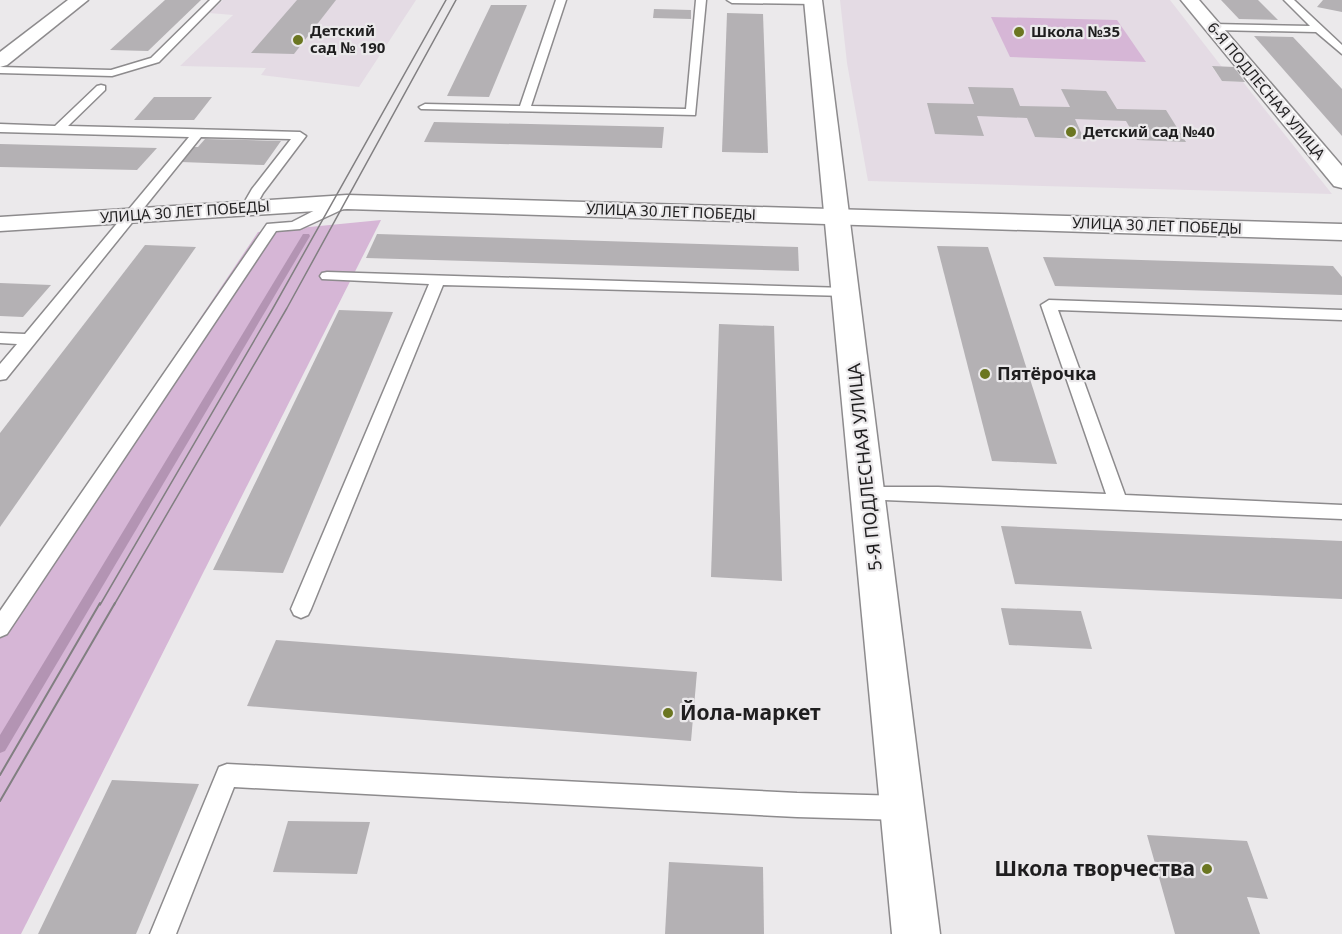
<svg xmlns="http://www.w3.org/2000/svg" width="1342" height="934" font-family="'Noto Sans',sans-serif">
<rect width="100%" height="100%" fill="#ebe9eb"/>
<!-- built -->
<g fill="#e4dbe4">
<path d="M 223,0 L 416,0 L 359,87 L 261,75 L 266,68 L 180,66 L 233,15 L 209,13 Z"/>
<path d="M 840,0 L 1170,0 L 1222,67 L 1212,67 L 1222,81 L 1243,82 L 1332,194 L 868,181 L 847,63 Z"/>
</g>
<!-- green -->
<g fill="#d6b6d6">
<path d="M 991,17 L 1117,20 L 1146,62 L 1010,57 Z"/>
<path d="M 381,220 L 21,934 L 0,934 L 0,616 L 258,232 Z"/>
</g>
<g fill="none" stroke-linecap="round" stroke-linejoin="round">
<!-- stream -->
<path fill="#b394b3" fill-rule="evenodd" d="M 303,234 L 309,234 L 310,236 L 5,751 L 0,753 L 0,735 Z"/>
</g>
<!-- building -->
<g fill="#b4b1b4">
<path d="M 165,0 L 201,0 L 148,51 L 110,50 Z"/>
<path d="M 297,0 L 336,0 L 294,54 L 251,53 Z"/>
<path d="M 1221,0 L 1258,0 L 1278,20 L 1239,19 Z"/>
<path d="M 1323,0 L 1342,0 L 1342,12 L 1317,7 Z"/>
<path d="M 491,5 L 527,5 L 489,97 L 447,96 Z"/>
<path d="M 654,9 L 691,10 L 691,19 L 653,18 Z"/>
<path d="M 727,13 L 763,14 L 768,153 L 722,152 Z"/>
<path d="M 1254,36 L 1293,37 L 1342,89 L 1342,136 Z"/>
<path d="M 1212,66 L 1234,67 L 1245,82 L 1222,81 Z"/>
<path d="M 968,87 L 1013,88 L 1020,106 L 1070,107 L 1061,89 L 1106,91 L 1117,109 L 1166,110 L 1186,142 L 1137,140 L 1126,121 L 1075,119 L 1084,139 L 1035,137 L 1027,118 L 977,116 L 984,136 L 935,134 L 927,103 L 974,104 Z"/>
<path d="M 154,97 L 212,97 L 194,120 L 134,120 Z"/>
<path d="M 434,122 L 664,127 L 662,148 L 424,142 Z"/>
<path d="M 205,139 L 281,141 L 264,165 L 181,162 L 193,147 L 198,147 Z"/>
<path d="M 0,144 L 157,148 L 137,170 L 0,167 Z"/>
<path d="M 377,234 L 798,247 L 799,271 L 366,258 Z"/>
<path d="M 145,245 L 196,247 L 0,527 L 0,433 Z"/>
<path d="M 937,246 L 988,247 L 1057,464 L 992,461 Z"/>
<path d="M 1043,257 L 1333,266 L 1342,277 L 1342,295 L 1055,286 Z"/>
<path d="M 0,283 L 51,285 L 23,317 L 0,316 Z"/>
<path d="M 339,310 L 393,312 L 283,573 L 213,570 Z"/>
<path d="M 719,324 L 774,326 L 782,581 L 711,577 Z"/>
<path d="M 1001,526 L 1342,541 L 1342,599 L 1015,584 Z"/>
<path d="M 1001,608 L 1081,611 L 1092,649 L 1009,645 Z"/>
<path d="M 276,640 L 697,672 L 691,741 L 247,706 Z"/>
<path d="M 112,780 L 199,784 L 136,934 L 38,934 Z"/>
<path d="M 288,821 L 370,822 L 357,874 L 273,872 Z"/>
<path d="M 1147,835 L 1247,841 L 1268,899 L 1247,897 L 1260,934 L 1175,934 Z"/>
<path d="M 669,862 L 763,867 L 764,934 L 665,934 Z"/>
</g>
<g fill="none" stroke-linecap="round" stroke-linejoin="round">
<defs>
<g id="lane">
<path d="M 210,0 L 220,0 L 159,62 L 112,76 L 0,73 L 0,67 L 111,70 L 151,58 Z"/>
<path d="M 556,0 L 566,0 L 531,106 L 686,109 L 696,0 L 706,0 L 695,115 L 421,109 L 419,107 L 425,104 L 520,106 Z"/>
<path d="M 727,0 L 818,0 L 819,1 L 814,4 L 732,3 Z"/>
<path d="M 1284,0 L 1294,0 L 1342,45 L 1342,54 L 1316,32 L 1213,30 L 1208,27 L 1213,24 L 1310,26 Z"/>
<path d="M 101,85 L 105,86 L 105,90 L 68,126 L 300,132 L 306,136 L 263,193 L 253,211 L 248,212 L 241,208 L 252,189 L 291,139 L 201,137 L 6,379 L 0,380 L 0,364 L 17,344 L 0,343 L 0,333 L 25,334 L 189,137 L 0,132 L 0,124 L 55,126 L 97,86 Z"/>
<path d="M 347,198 L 352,199 L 354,202 L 352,205 L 300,229 L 276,231 L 7,634 L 0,637 L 0,611 L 267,224 L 292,222 L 325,205 Z"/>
<path d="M 327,272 L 846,288 L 853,292 L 846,296 L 443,285 L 311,609 L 308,615 L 301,618 L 294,615 L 291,609 L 429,284 L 322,279 L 320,276 L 322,273 Z"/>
<path d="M 1049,300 L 1342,310 L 1342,320 L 1058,310 L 1125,495 L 1342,505 L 1342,519 L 860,499 L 858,494 L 860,489 L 867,487 L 938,487 L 1106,494 L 1041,305 Z"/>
<path d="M 227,764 L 797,793 L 902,796 L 911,800 L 914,808 L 911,816 L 902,820 L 797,817 L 234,787 L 176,934 L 150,934 L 219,767 Z"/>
</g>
<g id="street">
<path d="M 68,0 L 88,0 L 7,65 L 0,67 L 0,52 Z"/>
<path d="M 804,0 L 822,0 L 940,934 L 892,934 Z"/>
<path d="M 1181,0 L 1199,0 L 1342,166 L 1342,188 L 1334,186 Z"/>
</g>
<path id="secondary" d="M 347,195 L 1342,224 L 1342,240 L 347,209 L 0,231 L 0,217 Z"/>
</defs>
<!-- lane casing -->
<use href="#lane" stroke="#8d8b8d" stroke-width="3"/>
<!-- street casing -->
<use href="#street" stroke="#8d8b8d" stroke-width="3"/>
<!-- secondary casing -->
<use href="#secondary" stroke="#8d8b8d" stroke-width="3"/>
<!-- lane -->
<use href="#lane" fill="#fff" fill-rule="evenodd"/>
<!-- street -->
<use href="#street" fill="#fff" fill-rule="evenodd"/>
<!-- secondary -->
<use href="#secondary" fill="#fff" fill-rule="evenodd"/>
<!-- tram-far1 -->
<g stroke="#817f81" stroke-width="1.5">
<path d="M 100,605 L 272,310 L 446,0"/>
<path d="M 114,605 L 287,308 L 456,0"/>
</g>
<!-- tram -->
<g stroke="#817f81" stroke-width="2">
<path d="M 0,775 L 100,603"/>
<path d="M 0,801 L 115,603"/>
</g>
</g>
<!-- markers -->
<g fill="#6b7621" stroke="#ebe9eb" stroke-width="2">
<circle cx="1019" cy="32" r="6"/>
<circle cx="298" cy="40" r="6"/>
<circle cx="1071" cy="132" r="6"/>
<circle cx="985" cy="374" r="6"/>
<circle cx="668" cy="713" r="6"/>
<circle cx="1207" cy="869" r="6"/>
</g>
<g text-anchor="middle" stroke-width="4.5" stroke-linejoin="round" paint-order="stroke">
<!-- far-poi labels -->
<g font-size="15" font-weight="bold" fill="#1f1e1f" stroke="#ebe9eb" text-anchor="start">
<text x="310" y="36">Детский<tspan x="310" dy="17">сад № 190</tspan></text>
<text x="1031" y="37">Школа №35</text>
<text x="1083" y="137">Детский сад №40</text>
</g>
<!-- far-street labels -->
<g font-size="15" fill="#1f1e1f" stroke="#ebe9eb">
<text transform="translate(1266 91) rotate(50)" y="5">6-Я ПОДЛЕСНАЯ УЛИЦА</text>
<text transform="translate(185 212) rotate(-4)" y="5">УЛИЦА 30 ЛЕТ ПОБЕДЫ</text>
<text transform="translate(671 212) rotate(2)" y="5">УЛИЦА 30 ЛЕТ ПОБЕДЫ</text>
<text transform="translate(1157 226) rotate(2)" y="5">УЛИЦА 30 ЛЕТ ПОБЕДЫ</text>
</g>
<!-- poi labels -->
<g font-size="18" font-weight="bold" fill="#1f1e1f" stroke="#ebe9eb" text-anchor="start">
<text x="997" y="380">Пятёрочка</text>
</g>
<!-- street labels -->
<g font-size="18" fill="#1f1e1f" stroke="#ebe9eb">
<text transform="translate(865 467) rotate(-96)" y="6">5-Я ПОДЛЕСНАЯ УЛИЦА</text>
</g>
<!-- near-poi labels -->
<g font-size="21" font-weight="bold" fill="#1f1e1f" stroke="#ebe9eb" text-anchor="start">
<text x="680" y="720">Йола-маркет</text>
<text x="1195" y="876" text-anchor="end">Школа творчества</text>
</g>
</g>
</svg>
